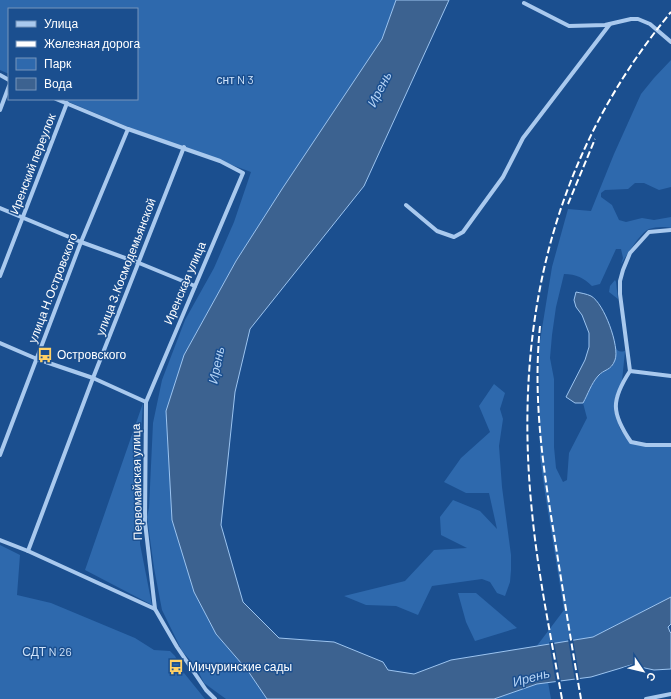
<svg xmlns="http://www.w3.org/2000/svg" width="671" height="699" font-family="Barlow,sans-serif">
<rect width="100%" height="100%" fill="#1b4f8f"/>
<!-- green -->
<g fill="#2e69ad">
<path d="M 0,0 L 396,0 L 382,39 L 282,189 L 236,261 L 184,355 L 216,634 L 248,671 L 267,699 L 226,699 L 204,683 L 196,667 L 182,651 L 162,610 L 154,568 L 147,517 L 149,508 L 153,423 L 162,380 L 185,320 L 214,268 L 234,222 L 251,172 L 128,127 L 62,99 L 137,99 L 137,9 L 9,9 L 9,74 L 0,70 Z"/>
<path d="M 671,60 L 671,187 L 659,190 L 644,183 L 635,183 L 628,189 L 605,190 L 601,193 L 601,197 L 612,205 L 619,220 L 626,222 L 642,218 L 654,220 L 671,217 L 671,228 C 665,226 655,227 649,229 C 640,233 627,255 621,264 L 623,258 L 621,249 L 616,249 L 600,284 L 592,286 C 584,278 576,274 564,274 L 556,307 L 552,335 L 550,358 L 554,379 L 554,447 L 556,468 L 563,482 L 567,480 L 569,453 L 587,418 L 583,403 C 587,395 589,387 595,380 C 607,364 616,374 616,348 C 618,352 620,352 625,351 L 622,381 L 615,398 L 614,410 L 620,429 L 631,443 L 671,445 L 671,597 L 593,637 L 536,647 L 564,610 L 545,493 L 540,457 L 539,347 L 552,267 L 568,209 L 591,211 L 614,154 L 641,94 L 654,78 Z"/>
<path d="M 615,280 L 616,282 L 618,299 L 609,292 L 610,286 Z"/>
<path d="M 494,384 L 505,393 L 500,409 L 503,419 L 499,446 L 502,487 L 511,555 L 511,570 L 510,582 L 505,596 L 497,593 L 490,582 L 482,579 L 432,586 L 418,615 L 396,606 L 366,605 L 344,596 L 405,581 L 434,550 L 467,548 L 441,535 L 440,517 L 453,500 L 480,511 L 497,529 L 489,493 L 466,493 L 444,482 L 461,458 L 490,432 L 479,406 Z"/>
<path d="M 143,403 L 141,434 L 140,544 L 152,605 L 85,570 Z"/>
<path d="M 0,545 L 20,555 L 17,595 L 51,603 L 135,638 L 154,650 L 170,651 L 175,656 L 184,673 L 205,699 L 0,699 Z"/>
<path d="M 458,593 L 476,593 L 517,628 L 475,641 L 466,622 Z"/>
<path d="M 548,682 L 551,699 L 494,699 L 537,684 Z"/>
</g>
<!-- water -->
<g fill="#3c6290" stroke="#9cc4f0">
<path d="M 396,0 L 449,0 L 364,186 L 250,329 L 235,392 L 221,525 L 243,602 L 279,638 L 334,642 L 383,662 L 388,670 L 414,674 L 451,660 L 593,637 L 671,597 L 671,624 L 668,627 L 670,632 L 671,633 L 671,669 L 654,670 L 631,665 L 591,677 L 537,684 L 494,699 L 267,699 L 248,671 L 216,634 L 194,592 L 172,520 L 166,411 L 184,355 L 236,261 L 282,189 L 382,39 Z"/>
<path d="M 576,292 C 581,293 587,294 591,296 C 604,303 620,347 615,360 C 611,371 604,369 598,376 C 591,384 588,394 583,403 L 575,403 L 566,397 L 585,360 L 589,347 L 589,333 L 582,315 L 576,307 L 574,300 Z"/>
</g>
<!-- pier -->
<g fill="#1b4f8f">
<path d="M 568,639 L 573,639 L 580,680 L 575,681 Z"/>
<path d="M 549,642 L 554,642 L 561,682 L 556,683 Z"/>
</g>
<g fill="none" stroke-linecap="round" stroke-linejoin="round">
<!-- minor -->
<g stroke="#a9c9ee" stroke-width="4">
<path d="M 524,3 L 569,26 L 605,25 L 631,19 L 638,19 L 650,24 L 671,42"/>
<path d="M 0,75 L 9,80"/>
<path d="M 56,99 L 128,129 L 220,161 L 243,173 L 146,402 L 145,522 L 155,609 L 177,647 L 206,690 L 215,699"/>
<path d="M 0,110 L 9,86"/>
<path d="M 406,205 L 437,231 L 454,237 L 463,232 L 503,177 L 523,138 L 610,24"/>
<path d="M 0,208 L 81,242 L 139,263 L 195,286"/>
<path d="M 671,230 L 649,232 L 630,253 L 623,270 L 620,281 L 620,294 L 630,371 C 611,400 611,413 631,442 L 646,445 L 671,445"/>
<path d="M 0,276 L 67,103"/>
<path d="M 0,343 L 37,359 L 93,378 L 146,402"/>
<path d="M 630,371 L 671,376"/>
<path d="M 0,455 L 81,242 L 128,129"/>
<path d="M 0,540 L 28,551 L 155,609"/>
<path d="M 28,551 L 93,378 L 184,147"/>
<path d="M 646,699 L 671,694"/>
</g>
<!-- rail -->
<g stroke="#fff" stroke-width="2" stroke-dasharray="7 3" stroke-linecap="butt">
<path d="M 568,204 L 595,139"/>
<path d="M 540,326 C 533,395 542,461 553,528 C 562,585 571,642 581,699"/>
<path d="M 562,699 C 551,637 538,575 532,512 C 513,327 551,157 671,12"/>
</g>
</g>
<!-- icons -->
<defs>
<symbol id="bus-bare" viewBox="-9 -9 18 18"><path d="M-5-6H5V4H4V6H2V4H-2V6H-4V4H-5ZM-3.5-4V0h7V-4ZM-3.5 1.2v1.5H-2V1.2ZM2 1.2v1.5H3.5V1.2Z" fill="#ffd166" stroke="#1b4f8f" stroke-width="2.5" paint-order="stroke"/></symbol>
</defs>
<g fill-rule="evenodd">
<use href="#bus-bare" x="34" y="344" width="22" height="22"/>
<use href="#bus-bare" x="165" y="656" width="22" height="22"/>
</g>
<g text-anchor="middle" stroke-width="3" stroke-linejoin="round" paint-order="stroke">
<!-- park labels -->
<g font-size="12" fill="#cfe3fa" stroke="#1b4f8f">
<text x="235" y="84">снт N 3</text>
<text x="47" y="656">СДТ N 26</text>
</g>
<!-- street labels -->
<g font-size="12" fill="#fff" stroke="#1b4f8f">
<text transform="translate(33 164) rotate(-69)" y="4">Иренский переулок</text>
<text transform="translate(126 267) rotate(-69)" y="4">улица З.Космодемьянской</text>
<text transform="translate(185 283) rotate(-67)" y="4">Иренская улица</text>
<text transform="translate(53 288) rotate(-69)" y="4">улица Н.Островского</text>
<text transform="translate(137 482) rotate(-91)" y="4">Первомайская улица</text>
</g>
<!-- poi labels -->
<g font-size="12" fill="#fff" stroke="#1b4f8f" text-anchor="start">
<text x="57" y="359">Островского</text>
<text x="188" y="671">Мичуринские сады</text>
</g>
<!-- water labels -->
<g font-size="13" font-style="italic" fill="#b5d3f5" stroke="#1b4f8f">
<text transform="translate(379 89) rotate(-63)" y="5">Ирень</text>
<text transform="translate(216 365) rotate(-79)" y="5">Ирень</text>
<text transform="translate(531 677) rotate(-15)" y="5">Ирень</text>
</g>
</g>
<!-- legend -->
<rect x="8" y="8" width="130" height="92" fill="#1b4f8f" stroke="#7695bc"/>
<rect x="16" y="21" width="20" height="6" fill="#a9c9ee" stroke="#7695bc"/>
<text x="44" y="28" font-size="12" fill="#ffffff">Улица</text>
<rect x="16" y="41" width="20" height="6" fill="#ffffff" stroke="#7695bc"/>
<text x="44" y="48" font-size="12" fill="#ffffff">Железная дорога</text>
<rect x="16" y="58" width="20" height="12" fill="#2e69ad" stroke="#7695bc"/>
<text x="44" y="68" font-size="12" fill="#ffffff">Парк</text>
<rect x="16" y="78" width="20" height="12" fill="#3c6290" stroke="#7695bc"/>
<text x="44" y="88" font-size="12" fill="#ffffff">Вода</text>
<!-- north arrow -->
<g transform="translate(643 671) rotate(125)" stroke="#1b4f8f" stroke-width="3" paint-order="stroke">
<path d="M0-3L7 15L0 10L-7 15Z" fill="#ffffff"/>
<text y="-6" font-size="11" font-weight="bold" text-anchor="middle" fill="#ffffff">С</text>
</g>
</svg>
